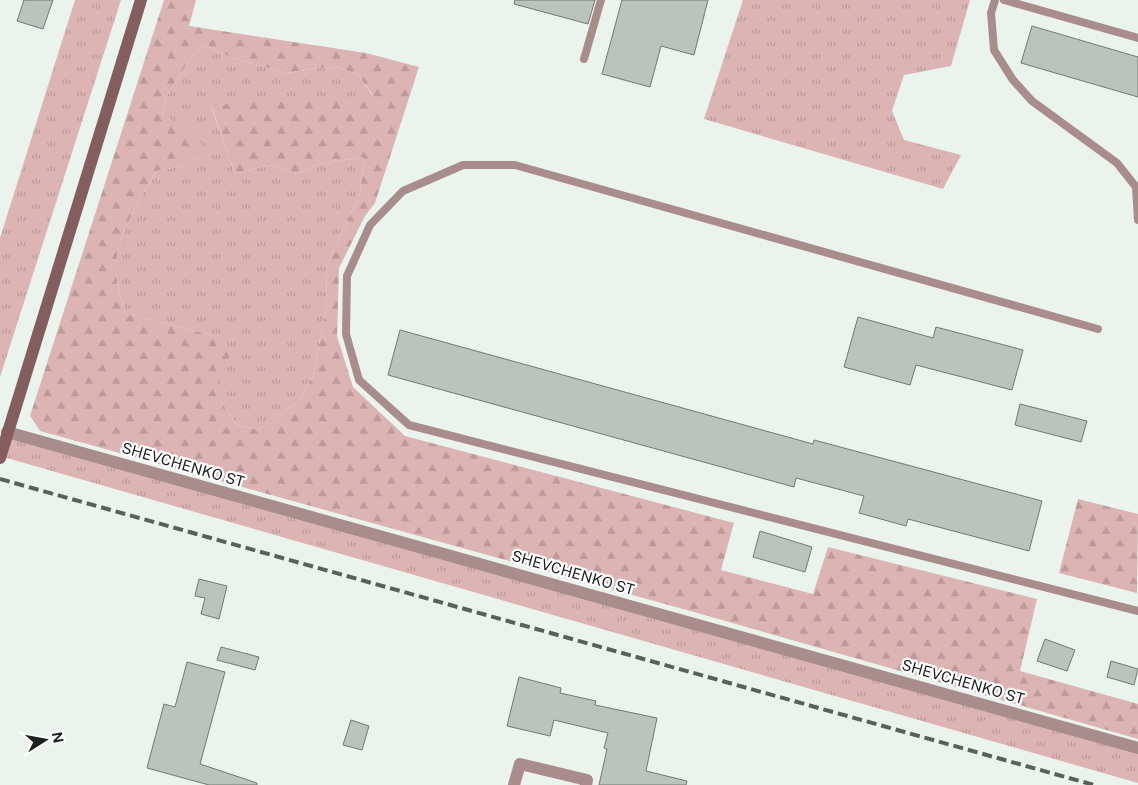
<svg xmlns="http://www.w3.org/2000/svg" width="1138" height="785" font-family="'Public Sans',sans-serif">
<defs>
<pattern id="grass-tufts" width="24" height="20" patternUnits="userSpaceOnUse" patternTransform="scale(1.25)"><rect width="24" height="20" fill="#dcb4b4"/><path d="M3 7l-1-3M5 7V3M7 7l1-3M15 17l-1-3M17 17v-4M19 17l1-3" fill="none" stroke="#bc9a9a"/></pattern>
<pattern id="forest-firs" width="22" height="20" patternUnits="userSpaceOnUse" patternTransform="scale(1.25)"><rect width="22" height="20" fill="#dcb4b4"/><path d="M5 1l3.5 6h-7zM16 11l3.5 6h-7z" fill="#bc9a9a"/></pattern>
</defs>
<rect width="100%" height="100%" fill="#ebf3ed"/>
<!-- grass -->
<g fill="url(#grass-tufts)">
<path d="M 75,0 L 121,0 L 0,377 L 0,238 Z"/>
<path d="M 743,0 L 970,0 L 951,66 L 904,75 L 892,111 L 904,140 L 961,155 L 943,189 L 704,119 Z"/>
<path d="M 206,46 L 233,58 L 287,73 L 318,68 L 337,67 L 358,75 L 373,96 L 211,106 L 235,174 L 268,165 L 297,174 L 319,164 L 364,157 L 360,194 L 326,266 L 327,304 L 313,376 L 300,400 L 258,430 L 237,425 L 214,391 L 211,335 L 125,313 C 122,300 115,280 116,267 C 118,232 140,201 156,171 L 188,165 L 186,128 L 162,115 L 166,97 L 191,57 Z"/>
<path d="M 7,432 L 1138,748 L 1138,783 L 0,456 Z"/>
</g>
<!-- forest -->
<g fill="url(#forest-firs)" fill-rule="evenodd">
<path d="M 164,0 L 196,0 L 189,26 L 366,53 L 419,67 L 375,203 L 365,216 L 339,268 L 337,336 L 353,387 L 405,436 L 734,523 L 721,570 L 813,594 L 828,547 L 1037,599 L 1020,671 L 1138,704 L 1138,739 L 708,616 L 40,431 L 30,416 ZM 206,46 L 233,58 L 287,73 L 318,68 L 337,67 L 358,75 L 373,95 L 211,105 L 235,174 L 268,165 L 297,174 L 319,164 L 364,157 L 360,194 L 326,266 L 327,304 L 313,376 L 300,400 L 258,430 L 237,425 L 214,391 L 231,353 L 211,335 L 125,313 C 122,301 115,280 116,267 C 118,232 140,201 156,171 L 188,165 L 204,146 L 186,127 L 162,115 L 166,97 L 191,57 Z"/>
<path d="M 1078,499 L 1138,514 L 1137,593 L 1059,573 Z"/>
</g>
<!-- building -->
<g fill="#bbc3bd" stroke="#717973">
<path d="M 24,0 L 53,0 L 43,29 L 17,21 Z"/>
<path d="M 515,0 L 595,0 L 588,24 L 514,4 Z"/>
<path d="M 622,0 L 708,0 L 694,55 L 661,46 L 650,87 L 602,74 Z"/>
<path d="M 1032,26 L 1138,57 L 1138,97 L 1021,63 Z"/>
<path d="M 858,317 L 933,338 L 936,327 L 1023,350 L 1012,390 L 916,365 L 910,385 L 844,367 Z"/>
<path d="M 400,330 L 813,444 L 814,440 L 1042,501 L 1029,551 L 908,519 L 906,526 L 859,513 L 864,496 L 796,478 L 794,487 L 388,375 Z"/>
<path d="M 1020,404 L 1087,421 L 1081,442 L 1015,425 Z"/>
<path d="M 760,531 L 812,547 L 805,572 L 753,557 Z"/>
<path d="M 199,579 L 227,586 L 219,619 L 201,614 L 205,598 L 195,596 Z"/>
<path d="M 1045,639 L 1075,650 L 1067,671 L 1037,661 Z"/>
<path d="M 221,647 L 259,657 L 255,670 L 217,660 Z"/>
<path d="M 1111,661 L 1138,669 L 1134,685 L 1107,677 Z"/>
<path d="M 187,662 L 225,672 L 200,764 L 257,783 L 257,785 L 209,785 L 147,768 L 164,704 L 175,707 Z"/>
<path d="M 519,677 L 561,688 L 560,693 L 596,701 L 595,705 L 657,718 L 646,771 L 687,781 L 686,785 L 599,785 L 607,749 L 604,748 L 608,733 L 554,720 L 550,736 L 507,726 Z"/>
<path d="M 351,720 L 369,726 L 362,750 L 343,745 Z"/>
</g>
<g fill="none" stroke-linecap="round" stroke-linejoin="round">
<!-- lane -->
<g stroke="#a98d8d" stroke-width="8">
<path d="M 995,0 L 991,13 L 994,50 L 1013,80 L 1032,101 L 1117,163 L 1136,187 L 1138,220"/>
<path d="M 1004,0 L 1138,38"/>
<path d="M 584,59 L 601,0"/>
<path d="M 1098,329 L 515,165 L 463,165 L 403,191 L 370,225 L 347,276 L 346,334 L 359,380 L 409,425 L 1138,611"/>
</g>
<!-- street -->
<g stroke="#a98d8d" stroke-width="12">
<path d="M 7,432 L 1138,748"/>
<path d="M 514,785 L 520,764 L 587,780 L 586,785"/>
</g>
<!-- secondary -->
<path stroke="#845e5e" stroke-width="12" d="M 0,458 L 141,0"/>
<!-- rail -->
<path stroke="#5a5f5c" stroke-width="4" stroke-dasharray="10 5" stroke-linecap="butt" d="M 0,479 L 1094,785"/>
</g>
<g text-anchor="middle" stroke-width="4.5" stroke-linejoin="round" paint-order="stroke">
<!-- street labels -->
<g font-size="15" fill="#1d211e" stroke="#fff">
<text transform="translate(183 465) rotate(16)" y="5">SHEVCHENKO ST</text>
<text transform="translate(573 573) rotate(16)" y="5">SHEVCHENKO ST</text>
<text transform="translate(963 682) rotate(16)" y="5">SHEVCHENKO ST</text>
</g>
</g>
<!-- north arrow -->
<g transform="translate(45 740) rotate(79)" stroke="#ffffff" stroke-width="4" paint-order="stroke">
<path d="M0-4L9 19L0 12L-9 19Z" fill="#1d211e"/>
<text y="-8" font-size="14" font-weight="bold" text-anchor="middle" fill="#1d211e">N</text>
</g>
</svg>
